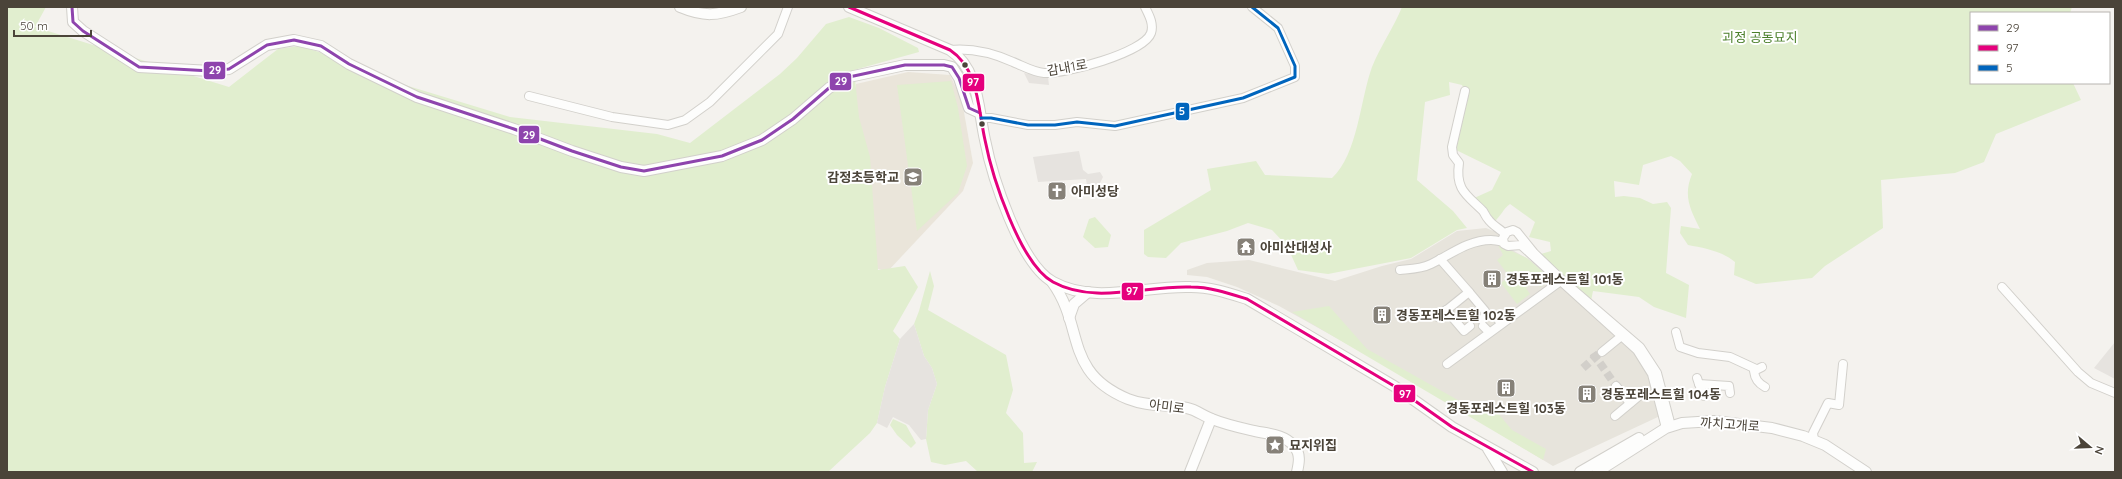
<svg xmlns="http://www.w3.org/2000/svg" width="2122" height="479" font-family="Quicksand,'Noto Sans KR',sans-serif">
<rect width="100%" height="100%" fill="#f4f2ee"/>
<!-- residential -->
<path fill="#e7e4dc" d="M 1486,228 L 1501,234 L 1509,248 L 1533,262 L 1634,352 L 1649,375 L 1660,416 L 1553,466 L 1399,373 L 1279,306 L 1237,287 L 1207,277 L 1187,275 L 1187,270 L 1207,263 L 1249,260 L 1335,281 L 1382,266 L 1411,259 L 1457,231 Z"/>
<!-- education -->
<path fill="#eae5da" d="M 908,72 L 950,75 L 962,101 L 973,163 L 963,191 L 887,272 L 876,268 L 854,129 L 856,84 Z"/>
<!-- green -->
<g fill="#e1eecf">
<path d="M 7,7 L 46,7 L 35,27 L 229,87 L 278,49 L 299,46 L 319,52 L 349,68 L 510,117 L 657,134 L 690,143 L 780,74 L 797,58 L 826,24 L 849,17 L 879,28 L 918,48 L 919,52 L 854,70 L 859,117 L 870,157 L 878,270 L 905,266 L 918,287 L 893,331 L 900,339 L 885,387 L 877,423 L 870,433 L 828,472 L 7,472 Z"/>
<path d="M 1402,7 L 2072,7 L 2070,13 L 1971,13 L 1971,83 L 2073,83 L 2081,100 L 1996,134 L 1984,162 L 1955,173 L 1881,180 L 1883,228 L 1825,266 L 1812,278 L 1756,284 L 1734,275 L 1735,262 C 1722,251 1704,248 1688,245 L 1680,233 L 1681,226 L 1700,229 C 1690,209 1683,196 1692,174 L 1680,161 L 1671,156 L 1643,165 L 1639,185 L 1614,181 L 1615,197 L 1624,196 L 1640,198 L 1653,204 L 1667,202 L 1671,208 L 1666,273 L 1689,285 L 1686,318 L 1654,307 L 1639,297 L 1593,291 L 1591,301 L 1541,254 L 1551,251 L 1550,242 L 1529,237 L 1535,222 L 1510,204 C 1503,209 1501,216 1494,222 L 1472,199 L 1492,190 L 1501,172 L 1454,149 L 1467,96 L 1462,85 L 1449,82 L 1450,95 L 1425,102 L 1417,180 L 1453,211 L 1467,228 L 1457,230 L 1411,258 L 1328,274 L 1298,270 L 1287,246 L 1272,230 L 1248,223 L 1227,231 L 1181,243 L 1166,258 L 1148,257 L 1144,254 L 1144,230 L 1211,190 L 1207,169 L 1256,161 L 1265,175 L 1332,178 C 1358,154 1360,100 1372,67 C 1380,47 1394,27 1402,7 Z"/>
<path d="M 951,81 L 958,108 L 967,166 L 958,193 L 917,231 L 897,85 Z"/>
<path d="M 1095,217 L 1111,235 L 1108,247 L 1095,248 L 1083,237 L 1089,219 Z"/>
<path d="M 1498,245 L 1527,258 L 1552,280 L 1540,287 L 1535,281 L 1526,288 L 1530,294 L 1517,304 L 1501,283 L 1509,276 L 1497,260 L 1503,255 Z"/>
<path d="M 930,271 L 934,286 L 928,310 L 1006,355 L 1013,390 L 1006,413 L 1023,433 L 1024,463 L 1037,462 L 1032,472 L 978,472 L 966,461 L 945,465 L 931,462 L 926,439 L 928,410 L 937,384 L 932,368 L 924,356 L 914,324 L 919,311 Z"/>
<path d="M 1329,306 L 1367,349 L 1481,413 L 1491,405 L 1512,430 L 1546,449 L 1543,460 L 1292,312 Z"/>
<path d="M 893,419 L 906,425 L 916,443 L 911,448 L 897,435 L 890,425 Z"/>
</g>
<!-- parking -->
<g fill="#e6e3df">
<path d="M 1024,73 L 1048,77 L 1049,85 L 1029,83 Z"/>
<path d="M 1079,151 L 1083,170 L 1088,174 L 1100,172 L 1103,177 L 1096,191 L 1088,193 L 1086,179 L 1038,182 L 1033,157 Z"/>
<path d="M 914,324 L 924,356 L 932,368 L 937,384 L 928,410 L 926,439 L 921,440 L 909,425 L 893,417 L 887,428 L 877,423 L 885,387 L 900,339 Z"/>
<path d="M 2115,342 L 2115,379 L 2094,368 Z"/>
</g>
<g fill="none" stroke-linecap="round" stroke-linejoin="round">
<!-- minor-tunnel -->
<g stroke="#d2cfca" stroke-width="8" stroke-dasharray="8 4" stroke-linecap="butt">
<path d="M 1593,353 L 1616,386"/>
<path d="M 1583,368 L 1599,354"/>
</g>
<defs>
<g id="minor">
<path d="M 950,50 C 971,48 993,53 1013,62 C 1023,66 1033,72 1044,73 C 1064,74 1144,53 1151,33 C 1154,24 1149,15 1145,7"/>
<path d="M 1465,91 L 1452,147 L 1453,155 L 1459,163 C 1455,190 1467,195 1483,211 C 1485,214 1486,217 1488,219 C 1492,225 1500,229 1505,234"/>
<path d="M 529,96 L 612,117 L 668,125 L 685,120 L 710,102 L 778,34 L 788,7"/>
<path d="M 981,118 L 991,118 L 1028,125 L 1055,125 L 1077,122 L 1115,126 L 1243,98 L 1295,77 L 1295,66 L 1278,28 L 1252,7"/>
<path d="M 1400,270 C 1411,269 1421,269 1431,264 C 1450,255 1468,240 1491,240 C 1495,240 1499,241 1503,242"/>
<path d="M 2002,287 L 2078,372 L 2091,383 L 2115,393"/>
<path d="M 1469,292 L 1485,311 L 1485,316 L 1482,320"/>
<path d="M 1446,310 L 1464,331 L 1470,326"/>
<path d="M 1495,316 L 1501,323"/>
<path d="M 1438,317 L 1469,292 L 1440,259"/>
<path d="M 1483,326 L 1489,332"/>
<path d="M 1676,332 L 1680,347 L 1698,353 L 1730,357 L 1756,369"/>
<path d="M 1602,352 L 1624,334"/>
<path d="M 1447,364 L 1562,280"/>
<path d="M 1762,367 L 1754,371 C 1755,379 1758,383 1765,387"/>
<path d="M 1697,378 L 1699,384 L 1729,386 L 1730,393"/>
<path d="M 1699,384 L 1704,396"/>
<path d="M 1616,386 L 1630,403"/>
<path d="M 1615,416 L 1645,391"/>
<path d="M 1666,428 L 1652,374 L 1637,350 L 1521,245 L 1508,246 L 1504,244 L 1503,238 L 1507,232 L 1513,230 L 1517,232 L 1534,253 L 1562,280 L 1640,347 L 1657,373 L 1671,426"/>
<path d="M 1814,440 L 1813,433 L 1828,403 L 1839,405 L 1843,364"/>
</g>
<g id="tertiary">
<path d="M 72,7 L 73,22 L 83,31 L 139,67 L 211,71 L 229,69 L 267,45 L 294,40 L 321,46 L 349,64 L 417,97 L 514,129 L 572,151 L 621,167 L 644,171 L 722,156 L 762,140 L 793,119 L 829,88 L 849,77 L 905,65 L 944,65 L 952,67 L 959,78 L 969,108 L 980,113"/>
<path d="M 680,7 C 704,17 717,16 741,7"/>
<path d="M 849,7 L 950,50 C 979,69 978,109 985,140 C 992,176 1020,264 1053,282 C 1095,305 1146,285 1191,287 C 1210,287 1228,293 1247,299 L 1394,386 L 1452,427 L 1533,472"/>
<path d="M 1052,282 C 1085,327 1063,372 1128,399 C 1148,407 1167,404 1187,408 C 1197,410 1203,416 1212,419 C 1224,424 1237,427 1250,430 C 1265,434 1283,433 1294,446 C 1301,454 1299,463 1297,472"/>
<path d="M 1069,318 L 1074,304 L 1088,292"/>
<path d="M 1488,449 L 1502,472"/>
<path d="M 1190,472 L 1211,419"/>
<path d="M 1580,472 L 1639,438"/>
<path d="M 1597,472 L 1666,428 L 1682,423 L 1714,421 L 1772,428 L 1803,436 L 1825,445 L 1866,472"/>
</g>
</defs>
<!-- minor casing -->
<use href="#minor" stroke="#d2d0cb" stroke-width="10"/>
<!-- tertiary casing -->
<use href="#tertiary" stroke="#d2d0cb" stroke-width="12"/>
<!-- minor -->
<use href="#minor" stroke="#fdfdfc" stroke-width="8"/>
<!-- tertiary -->
<use href="#tertiary" stroke="#fdfdfc" stroke-width="10"/>
<defs>
<path id="bus-1" d="M 72,7 L 73,22 L 83,31 L 139,67 L 211,71 L 229,69 L 267,45 L 294,40 L 321,46 L 349,64 L 417,97 L 514,129 L 572,151 L 621,167 L 644,171 L 722,156 L 762,140 L 793,119 L 829,88 L 849,77 L 905,65 L 944,65 L 952,67 L 959,78 L 969,108 L 980,113"/>
<path id="bus-2" d="M 849,7 L 950,50 C 979,69 978,109 985,140 C 992,176 1020,264 1053,282 C 1095,305 1146,285 1191,287 C 1210,287 1228,293 1247,299 L 1394,386 L 1452,427 L 1533,472"/>
<path id="bus-3" d="M 981,118 L 991,118 L 1028,125 L 1055,125 L 1077,122 L 1115,126 L 1243,98 L 1295,77 L 1295,66 L 1278,28 L 1252,7"/>
</defs>
<!-- bus-1 casing -->
<use href="#bus-1" stroke="#fff" stroke-width="6"/>
<!-- bus-2 casing -->
<use href="#bus-2" stroke="#fff" stroke-width="6"/>
<!-- bus-3 casing -->
<use href="#bus-3" stroke="#fff" stroke-width="6"/>
<!-- bus-1 -->
<use href="#bus-1" stroke="#8e44ad" stroke-width="3"/>
<!-- bus-2 -->
<use href="#bus-2" stroke="#e5007d" stroke-width="3"/>
<!-- bus-3 -->
<use href="#bus-3" stroke="#0065bd" stroke-width="3"/>
</g>
<!-- icons -->
<defs>
<symbol id="school-square" viewBox="-11 -11 22 22"><rect x="-9" y="-9" width="18" height="18" rx="4" fill="#868178" stroke="#fff"/><path d="M0-5L7-2L0 1L-7-2ZM-4 1L0 2.5L4 1V4Q0 6-4 4Z" fill="#fff"/></symbol>
<symbol id="church-square" viewBox="-11 -11 22 22"><rect x="-9" y="-9" width="18" height="18" rx="4" fill="#868178" stroke="#fff"/><path d="M-1.2-6h2.4v3.5h3.3v2.4h-3.3V6h-2.4V-.1h-3.3v-2.4h3.3Z" fill="#fff"/></symbol>
<symbol id="temple-square" viewBox="-11 -11 22 22"><rect x="-9" y="-9" width="18" height="18" rx="4" fill="#868178" stroke="#fff"/><path d="M0-6L5-2H3V0L6.5 2.5H4V6H1.5V3h-3V6H-4V2.5H-6.5L-3 0V-2H-5Z" fill="#fff"/></symbol>
<symbol id="building-square" viewBox="-11 -11 22 22"><rect x="-9" y="-9" width="18" height="18" rx="4" fill="#868178" stroke="#fff"/><path d="M-4-6H4V6H1V3H-1V6H-4ZM-2.5-4.3h1.7v1.8h-1.7ZM.8-4.3h1.7v1.8H.8ZM-2.5-1h1.7V.8h-1.7ZM.8-1h1.7V.8H.8Z" fill="#fff"/></symbol>
<symbol id="sight-square" viewBox="-11 -11 22 22"><rect x="-9" y="-9" width="18" height="18" rx="4" fill="#868178" stroke="#fff"/><path d="M0-6L1.8-2.2L6-1.7L2.9 1.2L3.7 5.4L0 3.3L-3.7 5.4L-2.9 1.2L-6-1.7L-1.8-2.2Z" fill="#fff"/></symbol>
</defs>
<g fill-rule="evenodd">
<use href="#school-square" x="902" y="166" width="22" height="22"/>
<use href="#church-square" x="1046" y="180" width="22" height="22"/>
<use href="#temple-square" x="1235" y="236" width="22" height="22"/>
<use href="#building-square" x="1481" y="268" width="22" height="22"/>
<use href="#building-square" x="1371" y="304" width="22" height="22"/>
<use href="#building-square" x="1495" y="377" width="22" height="22"/>
<use href="#building-square" x="1576" y="383" width="22" height="22"/>
<use href="#sight-square" x="1264" y="434" width="22" height="22"/>
</g>
<!-- markers -->
<g fill="#4b4439" stroke="#fff" stroke-width="1.5">
<circle cx="965" cy="65" r="3.5"/>
<circle cx="982" cy="124" r="3.5"/>
</g>
<g text-anchor="middle" stroke-width="4" stroke-linejoin="round" paint-order="stroke">
<!-- park labels -->
<g font-size="13" fill="#4a7f2a" stroke="#fff">
<text x="1760" y="42">괴정 공동묘지</text>
</g>
<!-- street labels -->
<g font-size="13" fill="#4b4439" stroke="#fff">
<text transform="translate(1067 67) rotate(-10)" y="5">감내1로</text>
<text transform="translate(1167 406) rotate(7)" y="5">아미로</text>
<text transform="translate(1730 424) rotate(4)" y="5">까치고개로</text>
</g>
<!-- poi labels -->
<g font-size="13" font-weight="bold" fill="#4b4439" stroke="#fff" text-anchor="start">
<text x="899" y="182" text-anchor="end">감정초등학교</text>
<text x="1071" y="196">아미성당</text>
<text x="1260" y="252">아미산대성사</text>
<text x="1506" y="284">경동포레스트힐 101동</text>
<text x="1396" y="320">경동포레스트힐 102동</text>
<text x="1601" y="399">경동포레스트힐 104동</text>
<text x="1506" y="413" text-anchor="middle">경동포레스트힐 103동</text>
<text x="1289" y="450">묘지위집</text>
</g>
</g>
<g stroke="#fff" stroke-width="1.5">
<rect x="203" y="61" width="23" height="19" rx="4" fill="#8e44ad"/>
<rect x="829" y="72" width="23" height="19" rx="4" fill="#8e44ad"/>
<rect x="962" y="73" width="23" height="19" rx="4" fill="#e5007d"/>
<rect x="1175" y="102" width="15" height="19" rx="4" fill="#0065bd"/>
<rect x="518" y="125" width="22" height="19" rx="4" fill="#8e44ad"/>
<rect x="1121" y="282" width="23" height="19" rx="4" fill="#e5007d"/>
<rect x="1393" y="384" width="23" height="19" rx="4" fill="#e5007d"/>
</g>
<g font-size="11" text-anchor="middle" font-weight="bold" fill="#fff">
<text x="215" y="74">29</text>
<text x="841" y="85">29</text>
<text x="973" y="86">97</text>
<text x="1182" y="115">5</text>
<text x="529" y="139">29</text>
<text x="1132" y="295">97</text>
<text x="1405" y="398">97</text>
</g>
<!-- border -->
<rect width="2122" height="479" fill="none" stroke="#4b4439" stroke-width="16"/>
<!-- legend -->
<rect x="1970" y="12" width="140" height="72" fill="#ffffff" stroke="#b7b4b0"/>
<rect x="1978" y="25" width="20" height="6" fill="#8e44ad" stroke="#b7b4b0"/>
<text x="2006" y="32" font-size="12" fill="#4b4439">29</text>
<rect x="1978" y="45" width="20" height="6" fill="#e5007d" stroke="#b7b4b0"/>
<text x="2006" y="52" font-size="12" fill="#4b4439">97</text>
<rect x="1978" y="65" width="20" height="6" fill="#0065bd" stroke="#b7b4b0"/>
<text x="2006" y="72" font-size="12" fill="#4b4439">5</text>
<!-- north arrow -->
<g transform="translate(2090 447) rotate(109)" stroke="#ffffff" stroke-width="3" paint-order="stroke">
<path d="M0-3L7 15L0 10L-7 15Z" fill="#4b4439"/>
<text y="-6" font-size="11" font-weight="bold" text-anchor="middle" fill="#4b4439">N</text>
</g>
<!-- scale -->
<path d="M14 30v6h77v-6" fill="none" stroke="#4b4439" stroke-width="2"/>
<text x="20" y="30" font-size="12" fill="#4b4439" stroke="#ffffff" stroke-width="3" paint-order="stroke">50 m</text>
</svg>
